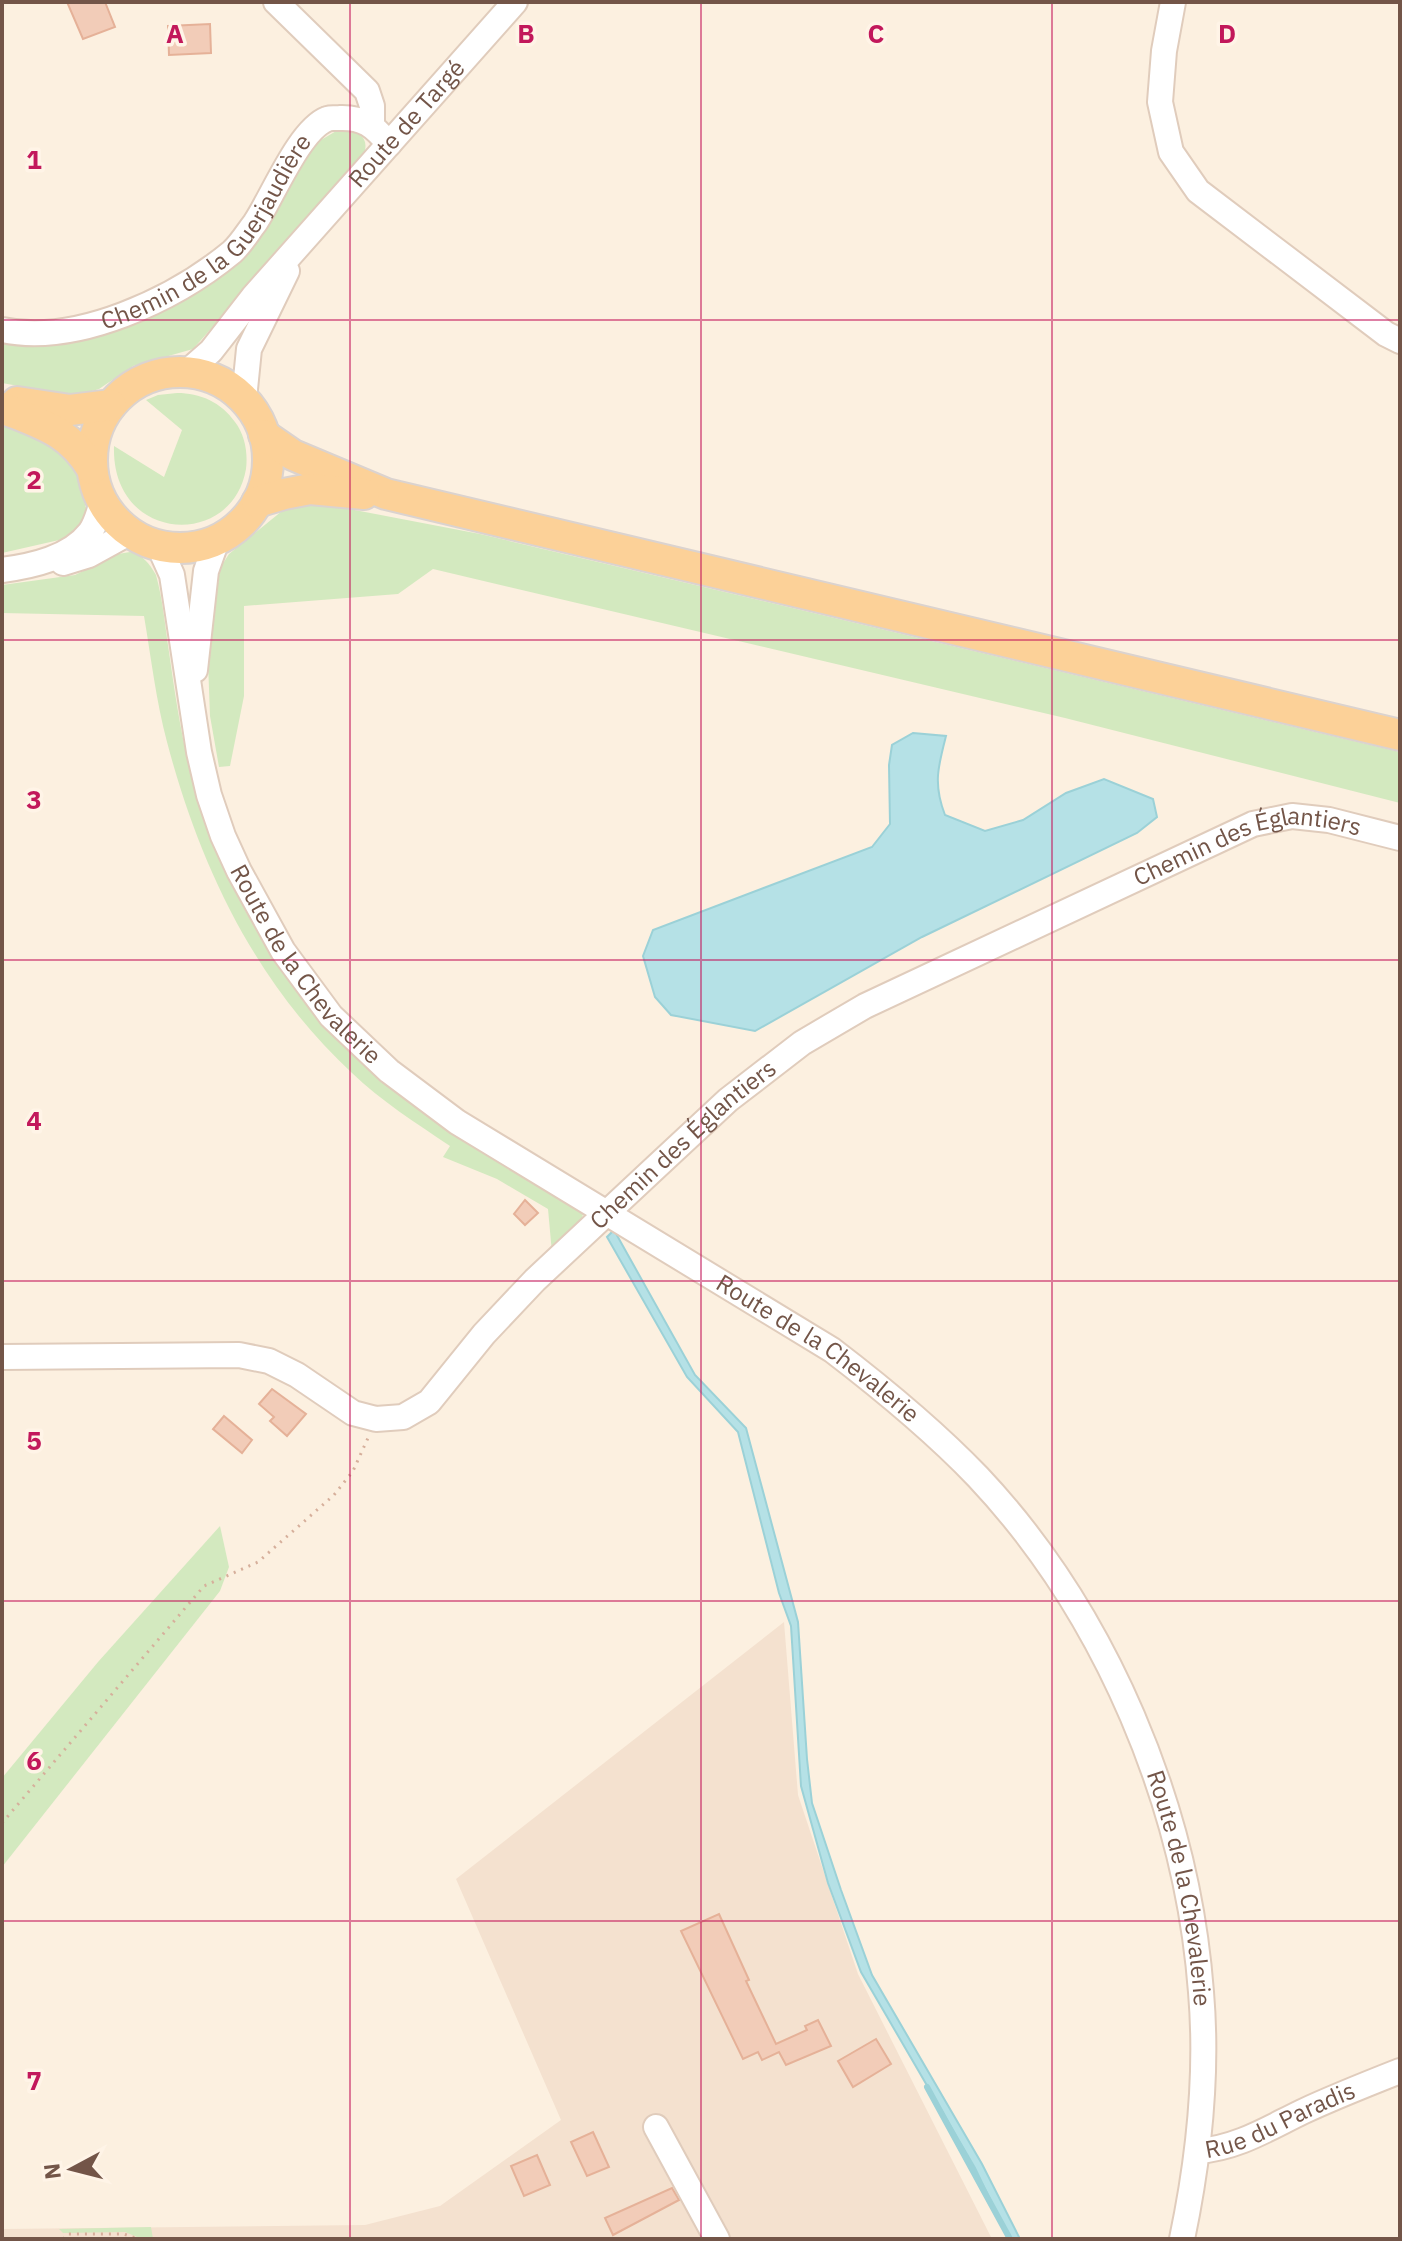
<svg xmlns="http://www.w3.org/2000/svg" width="1402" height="2241" font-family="'IBM Plex Sans',sans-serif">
<rect width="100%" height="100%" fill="#fcf0e0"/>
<!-- residential -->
<path fill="#f4e1cf" d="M 784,1622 L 798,1795 L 858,1974 L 992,2239 L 2,2239 L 2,2229 L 365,2225 L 440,2206 L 561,2120 L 456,1879 Z"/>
<!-- green -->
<g fill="#d3e9bf">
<path d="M 343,127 C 362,133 371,139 362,159 L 193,349 L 133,366 L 99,389 L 74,396 L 2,383 L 2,340 C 18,342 34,345 50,344 C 105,339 200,302 236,260 C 262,229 284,187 307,153 L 321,140 Z"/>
<path d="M 177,393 C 200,393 221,402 235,422 C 245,435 248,453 246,469 C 232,550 111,543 114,446 L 164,477 L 182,430 L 146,400 L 158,395 Z"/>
<path d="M 2,421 L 38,435 L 75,463 L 86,508 L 82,526 L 68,538 L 2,553 Z"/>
<path d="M 318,503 L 480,534 L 1400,752 L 1400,803 L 1065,718 L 433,569 L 398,594 L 244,606 L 244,696 L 230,766 L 219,767 L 210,716 L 208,662 L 220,568 L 229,554 L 282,511 L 299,504 Z"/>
<path d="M 130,552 C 143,555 149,563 156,575 C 163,600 165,626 169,652 C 175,694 181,736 192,777 C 228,908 302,1021 410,1103 C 464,1145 525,1178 583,1214 L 580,1226 L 552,1253 L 548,1209 L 497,1179 L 443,1157 L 450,1146 C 416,1123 381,1101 352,1073 C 256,984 200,867 167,742 C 156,701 151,657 144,616 L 2,613 L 2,585 L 75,575 L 118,554 Z"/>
<path d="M 220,1526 L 229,1567 L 220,1591 L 2,1867 L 2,1778 L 98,1662 Z"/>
<path d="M 151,2227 L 153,2239 L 142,2239 L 125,2232 L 63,2233 L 59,2229 Z"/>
</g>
<!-- water -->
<g fill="#b5e1e6" stroke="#9bd1d7" stroke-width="2">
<path d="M 913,733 L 946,736 C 938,767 933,784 945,815 L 985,831 L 1023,820 L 1066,793 L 1104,779 L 1153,799 L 1157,817 L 1137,833 L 922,937 L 755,1031 L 671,1015 L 655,997 L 643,956 L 653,930 L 872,847 L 890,824 L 889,765 L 892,745 Z"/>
<path d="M 614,1230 L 695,1375 L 746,1428 L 798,1622 L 807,1759 L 812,1803 L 841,1890 L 872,1975 L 982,2164 L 1020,2239 L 1009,2239 L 975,2168 L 861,1972 L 828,1883 L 801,1786 L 791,1626 L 779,1593 L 738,1432 L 687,1377 L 607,1237 Z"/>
</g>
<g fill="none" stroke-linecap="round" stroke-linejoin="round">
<!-- stream -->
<path stroke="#9bd1d7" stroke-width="6" d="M 927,2087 L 1010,2239"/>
</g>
<!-- building -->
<g fill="#f2ccb8" stroke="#e5b198" stroke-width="2">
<path d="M 67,2 L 105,2 L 115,27 L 83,39 Z"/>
<path d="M 210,24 L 211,53 L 169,55 L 168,26 Z"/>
<path d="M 525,1200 L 538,1213 L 525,1225 L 514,1214 Z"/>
<path d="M 272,1389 L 306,1414 L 287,1436 L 270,1421 L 274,1417 L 259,1404 Z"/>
<path d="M 224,1416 L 252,1440 L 242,1453 L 213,1429 Z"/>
<path d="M 719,1914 L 749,1980 L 746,1981 L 776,2044 L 807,2030 L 805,2026 L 818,2020 L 831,2046 L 786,2065 L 779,2052 L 762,2060 L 758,2052 L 743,2059 L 681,1931 Z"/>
<path d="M 876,2039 L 891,2064 L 853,2087 L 838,2061 Z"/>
<path d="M 593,2132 L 609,2167 L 587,2176 L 571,2142 Z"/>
<path d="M 537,2155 L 550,2185 L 524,2196 L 511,2166 Z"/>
<path d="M 672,2188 L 679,2200 L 613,2235 L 605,2218 Z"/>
</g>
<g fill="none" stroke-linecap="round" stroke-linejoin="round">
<defs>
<g id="minor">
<path d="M 276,2 L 367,91 L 372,106 L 372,123"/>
<path d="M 1173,2 L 1164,51 L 1160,102 L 1171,152 L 1198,191 L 1386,334 L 1400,341"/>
<path id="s1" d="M 2,330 C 77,346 175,299 232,252 C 241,244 248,232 255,223 C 272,198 299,130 327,119 C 329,118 336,118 339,118 C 364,117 374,126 389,144"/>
<path id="s2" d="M 187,372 L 211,351 L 253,297 L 515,2"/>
<path d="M 244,399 L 249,349 L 287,271"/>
<path id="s3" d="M 159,546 L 172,575 L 199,752 L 209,795 L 223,836 L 239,871 L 283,951 L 331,1016 L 389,1071 L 457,1122 L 832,1350 C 883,1389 933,1430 978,1477 C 1106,1613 1187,1806 1201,1992 C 1208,2075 1199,2158 1182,2239"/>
<path d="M 63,563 L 89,555 L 129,533"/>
<path d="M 2,570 C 32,566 70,558 90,532 C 96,524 99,512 102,502"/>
<path d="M 195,670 L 206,571 L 217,540"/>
<path id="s4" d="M 2,1357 L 239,1355 L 269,1361 L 297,1375 L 353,1413 L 376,1419 L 403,1417 L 429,1402 L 484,1334 L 535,1280 L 656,1167 L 728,1100 L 802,1043 L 865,1006 L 1253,824 L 1292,816 L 1329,820 L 1400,838"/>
<path d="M 656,2127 L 717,2239"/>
<path id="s5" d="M 1198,2151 C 1237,2148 1267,2129 1302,2112 C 1334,2097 1367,2084 1400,2071"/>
</g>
<g id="major">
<circle cx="180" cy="460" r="88"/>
<path d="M 17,402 L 70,410 L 111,405"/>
<path d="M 2,408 C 41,424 70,431 92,469"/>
<path d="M 264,435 L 293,455 L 386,494 L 1400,735"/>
<path d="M 257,502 L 284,494 L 310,489 L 364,494"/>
</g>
</defs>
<!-- minor casing -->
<use href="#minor" stroke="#e0ccbc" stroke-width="28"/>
<!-- major casing -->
<use href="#major" stroke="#dbd3cf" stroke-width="34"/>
<!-- path -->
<g stroke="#d6af9b" stroke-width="3" stroke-dasharray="2 6" stroke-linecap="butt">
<path d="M 2,1823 L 204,1586 L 258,1562 L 334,1495 L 353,1471 L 368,1438"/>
<path d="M 63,2239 L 68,2234 L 124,2234 L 138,2239"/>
</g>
<!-- minor -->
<use href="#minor" stroke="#fff" stroke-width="24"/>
<!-- major -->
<use href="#major" stroke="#fcd198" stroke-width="30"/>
</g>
<!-- grid -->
<path fill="none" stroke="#c2185b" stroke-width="2" stroke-opacity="0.55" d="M 350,2 L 350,2239M 701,2 L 701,2239M 1052,2 L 1052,2239M 2,320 L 1400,320M 2,640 L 1400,640M 2,960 L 1400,960M 2,1281 L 1400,1281M 2,1601 L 1400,1601M 2,1921 L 1400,1921"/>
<g text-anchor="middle" stroke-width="7" stroke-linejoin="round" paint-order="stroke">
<!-- street labels -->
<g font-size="24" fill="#735548" stroke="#fff4e7">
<text dy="8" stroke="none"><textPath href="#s2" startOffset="332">Route de Targé</textPath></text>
<text dy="8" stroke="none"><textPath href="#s1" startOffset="244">Chemin de la Guerjaudière</textPath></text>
<text dy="8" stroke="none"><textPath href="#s4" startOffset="1458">Chemin des Églantiers</textPath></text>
<text dy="8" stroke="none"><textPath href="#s3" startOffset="452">Route de la Chevalerie</textPath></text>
<text dy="8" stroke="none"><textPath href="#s4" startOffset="810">Chemin des Églantiers</textPath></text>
<text dy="8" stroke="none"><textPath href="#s3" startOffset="1100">Route de la Chevalerie</textPath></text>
<text dy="8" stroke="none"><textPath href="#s3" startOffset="1772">Route de la Chevalerie</textPath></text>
<text dy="8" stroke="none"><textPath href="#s5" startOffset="88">Rue du Paradis</textPath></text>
</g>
</g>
<g font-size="26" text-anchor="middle" font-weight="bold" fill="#c2185b" stroke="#fff4e7" stroke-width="7" stroke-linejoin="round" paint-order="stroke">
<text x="175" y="43">A</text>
<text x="526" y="43">B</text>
<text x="876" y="43">C</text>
<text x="1227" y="43">D</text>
<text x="34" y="169">1</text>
<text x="34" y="489">2</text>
<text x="34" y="809">3</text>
<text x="34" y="1130">4</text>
<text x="34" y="1450">5</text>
<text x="34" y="1770">6</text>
<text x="34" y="2090">7</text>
</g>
<!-- border -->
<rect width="1402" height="2241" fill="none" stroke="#735548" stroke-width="8"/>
<!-- north arrow -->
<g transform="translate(72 2169) rotate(263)" stroke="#fff4e7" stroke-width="6" paint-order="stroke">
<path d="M0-6L14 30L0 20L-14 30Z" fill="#735548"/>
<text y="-12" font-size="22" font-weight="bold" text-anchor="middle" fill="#735548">N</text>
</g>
</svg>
